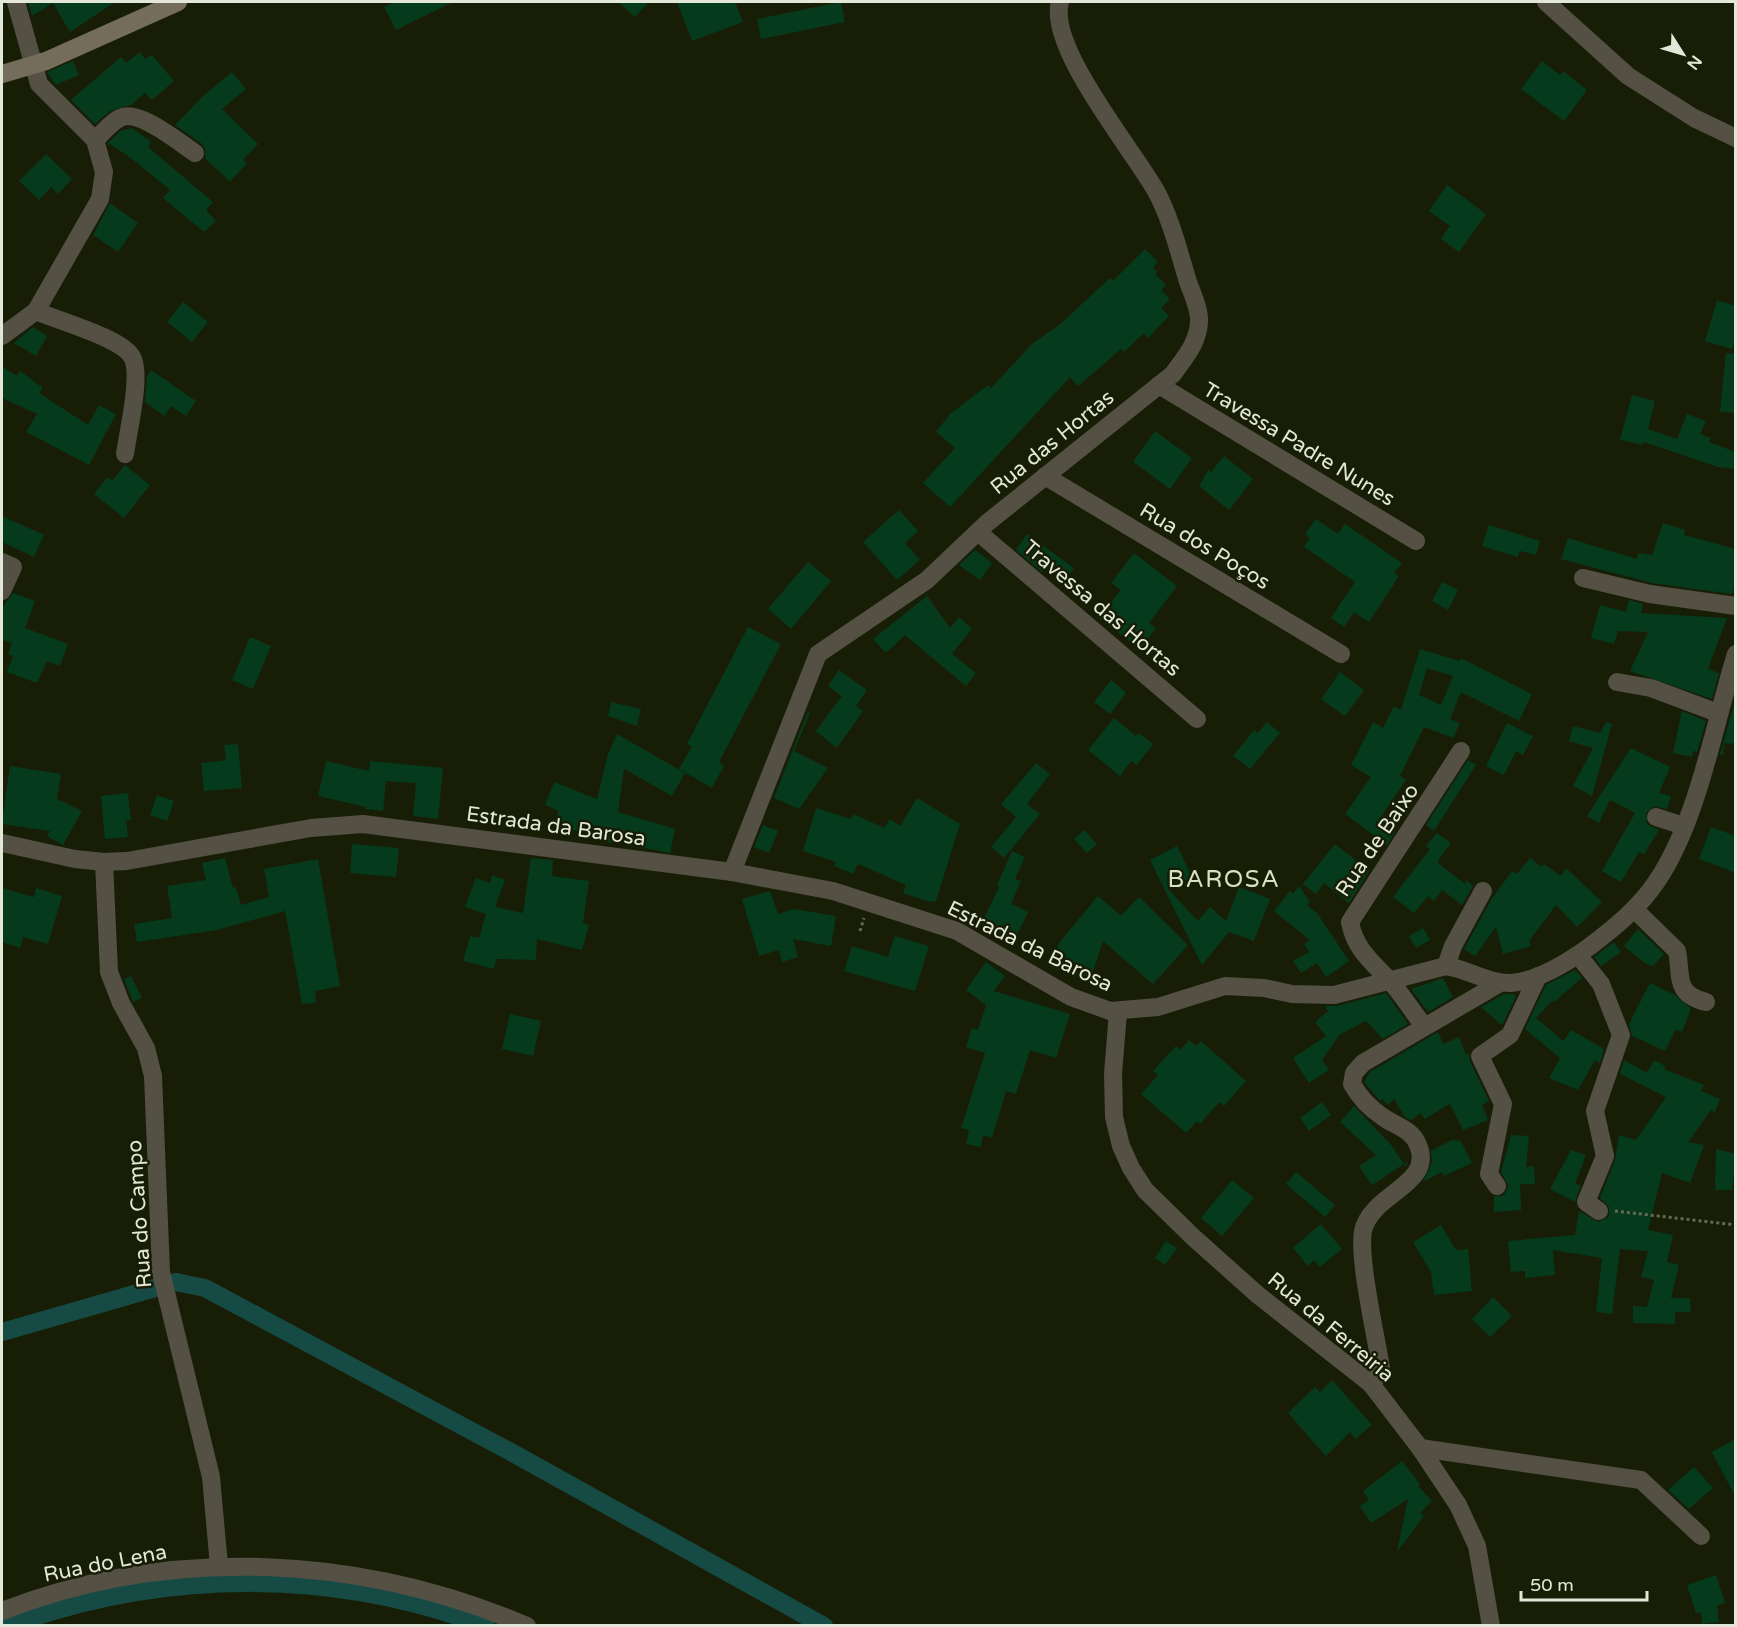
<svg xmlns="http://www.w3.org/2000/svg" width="1737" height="1627" font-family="'Varela Round',sans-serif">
<rect width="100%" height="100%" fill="#181e05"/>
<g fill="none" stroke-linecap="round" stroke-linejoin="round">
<!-- canal -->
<g stroke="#164b45" stroke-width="18">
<path d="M 2,1332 L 176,1282 L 205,1288 L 520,1457 L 824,1626"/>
<path d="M 8,1626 C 163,1569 332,1568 486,1626"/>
</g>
</g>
<!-- building -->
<g fill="#053a1d" fill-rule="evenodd">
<path d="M 28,2 L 115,2 L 70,32 L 53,3 L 32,16 Z"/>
<path d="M 395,2 L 453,2 L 396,30 L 384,7 Z"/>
<path d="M 618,2 L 649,2 L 635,17 Z"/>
<path d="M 677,2 L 735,2 L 743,22 L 692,41 Z"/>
<path d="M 841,2 L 845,22 L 761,39 L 757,19 Z"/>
<path d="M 140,52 L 145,59 L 152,55 L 174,81 L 152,100 L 145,93 L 131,105 L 110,111 L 95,124 L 71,100 L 121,57 L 126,63 Z"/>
<path d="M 73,61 L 79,75 L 56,85 L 47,72 Z"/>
<path d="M 1542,61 L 1560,75 L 1563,71 L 1587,90 L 1564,121 L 1521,89 Z"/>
<path d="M 232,72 L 246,89 L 222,109 L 258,144 L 243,160 L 247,163 L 230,182 L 205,158 L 205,149 L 202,144 L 175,125 L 202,97 Z"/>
<path d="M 132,128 L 151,142 L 148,147 L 213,202 L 206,210 L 216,221 L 204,232 L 163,198 L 170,190 L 131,158 L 110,144 L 108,146 L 108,143 L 120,131 Z"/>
<path d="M 46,154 L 72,179 L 58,194 L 51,187 L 39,200 L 19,181 Z"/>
<path d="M 1447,185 L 1486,214 L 1459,252 L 1441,239 L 1450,226 L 1429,211 Z"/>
<path d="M 110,203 L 138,223 L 118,252 L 93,235 Z"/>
<path d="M 1145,249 L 1158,262 L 1153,267 L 1157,272 L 1155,274 L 1166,285 L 1161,290 L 1170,299 L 1161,308 L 1169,316 L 1148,338 L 1144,333 L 1124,352 L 1121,349 L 1078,386 L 1070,377 L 950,507 L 923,483 L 955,448 L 936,432 L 950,414 L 988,385 L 991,388 L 1032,344 L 1059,325 L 1110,278 L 1113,281 Z"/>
<path d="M 1717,300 L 1736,306 L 1736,336 L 1732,349 L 1705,341 Z"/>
<path d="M 183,302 L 208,322 L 192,342 L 167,322 Z"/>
<path d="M 33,327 L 47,336 L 36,356 L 14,343 Z"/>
<path d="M 1726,353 L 1736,354 L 1736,413 L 1720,412 Z"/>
<path d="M 2,366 L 17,376 L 20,371 L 43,388 L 39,393 L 88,425 L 99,405 L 116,414 L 89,465 L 26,432 L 37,414 L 2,398 Z"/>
<path d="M 151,370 L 196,401 L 186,416 L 171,406 L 164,416 L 145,402 L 147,376 Z"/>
<path d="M 1632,395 L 1655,401 L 1648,429 L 1677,439 L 1687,414 L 1706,421 L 1700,434 L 1711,438 L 1709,442 L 1736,452 L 1736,469 L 1718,467 L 1644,442 L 1643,445 L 1620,440 Z"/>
<path d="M 1155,431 L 1192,458 L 1170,489 L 1133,462 Z"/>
<path d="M 1224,456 L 1253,479 L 1229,510 L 1199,486 L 1208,470 L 1211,472 Z"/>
<path d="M 125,465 L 150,485 L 124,518 L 94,494 L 107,477 L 112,481 Z"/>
<path d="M 899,510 L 918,531 L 905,543 L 920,560 L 897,580 L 863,542 Z"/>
<path d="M 2,516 L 44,535 L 34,557 L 2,542 Z"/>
<path d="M 1316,519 L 1338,534 L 1345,524 L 1402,563 L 1394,573 L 1399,576 L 1369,622 L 1354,612 L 1344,627 L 1331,618 L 1355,582 L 1304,547 L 1310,538 L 1305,534 Z"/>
<path d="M 1663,523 L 1685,530 L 1684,535 L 1736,549 L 1736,583 L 1732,594 L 1652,583 L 1561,559 L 1568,538 L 1637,559 L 1638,553 L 1652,555 Z"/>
<path d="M 1489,525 L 1540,541 L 1536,555 L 1520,551 L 1518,557 L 1482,546 Z"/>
<path d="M 1027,534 L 1074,568 L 1064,581 L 1045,567 L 1042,572 L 1016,550 Z"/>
<path d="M 975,550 L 992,563 L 980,580 L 959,565 Z"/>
<path d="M 1134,553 L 1177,586 L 1149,623 L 1156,628 L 1140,649 L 1099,618 L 1121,590 L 1111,583 Z"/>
<path d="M 808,562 L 831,581 L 791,629 L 768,609 Z"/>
<path d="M 1442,582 L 1458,590 L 1448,610 L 1432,601 Z"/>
<path d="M 13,593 L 35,601 L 25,628 L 68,644 L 60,666 L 47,661 L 37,683 L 7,672 L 13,656 L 8,654 L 12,643 L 2,640 L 2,608 Z"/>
<path d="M 927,596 L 950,628 L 959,617 L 972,629 L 952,654 L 976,673 L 966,686 L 905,635 L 886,653 L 873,639 Z"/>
<path d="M 1629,600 L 1643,604 L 1641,613 L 1727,618 L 1708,669 L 1719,673 L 1712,699 L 1630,671 L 1648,632 L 1618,631 L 1614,644 L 1591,638 L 1600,605 L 1626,612 Z"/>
<path d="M 748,627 L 781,644 L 719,762 L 724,766 L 712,788 L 679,769 L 692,746 L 687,744 Z"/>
<path d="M 250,637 L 271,646 L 253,689 L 232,680 Z"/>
<path d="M 1420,649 L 1460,661 L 1461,658 L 1532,694 L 1519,721 L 1461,692 L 1450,719 L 1460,723 L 1453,738 L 1424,727 L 1400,776 L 1406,780 L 1379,820 L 1395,832 L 1387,845 L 1345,814 L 1371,777 L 1351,765 L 1373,722 L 1383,728 L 1394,706 L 1401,710 ZM 1427,668 L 1453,676 L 1441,705 L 1419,695 Z"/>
<path d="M 839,670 L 867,690 L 856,706 L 863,711 L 837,748 L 816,731 L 842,696 L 828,686 Z"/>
<path d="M 1340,672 L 1364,690 L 1345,716 L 1321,699 Z"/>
<path d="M 1111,680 L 1126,693 L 1110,714 L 1094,702 Z"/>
<path d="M 1736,697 L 1736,744 L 1724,743 L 1723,755 L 1720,755 Z"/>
<path d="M 611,702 L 641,709 L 637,726 L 608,716 Z"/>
<path d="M 808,711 L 810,712 L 794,751 L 828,768 L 799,809 L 774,798 Z"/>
<path d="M 1682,711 L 1706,721 L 1697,752 L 1693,751 L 1692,757 L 1673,753 Z"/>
<path d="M 1114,718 L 1136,736 L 1138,733 L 1153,744 L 1137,765 L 1131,761 L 1120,776 L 1088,750 Z"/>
<path d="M 1267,722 L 1280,733 L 1250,769 L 1233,756 L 1254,730 L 1258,733 Z"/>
<path d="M 1606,722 L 1612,724 L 1592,796 L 1573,786 L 1593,748 L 1569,741 L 1573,726 L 1600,733 Z"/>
<path d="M 1507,723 L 1533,736 L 1523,755 L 1516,751 L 1504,775 L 1486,766 Z"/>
<path d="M 617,734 L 685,773 L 672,796 L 624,769 L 618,812 L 675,829 L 670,853 L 639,847 L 640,841 L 614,832 L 613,843 L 590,839 L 591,837 L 554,822 L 559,811 L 545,805 L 554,782 L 597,799 L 608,754 Z"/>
<path d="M 238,744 L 242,788 L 204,791 L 201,763 L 226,760 L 224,745 Z"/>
<path d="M 1631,748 L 1670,767 L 1659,793 L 1671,796 L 1667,809 L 1654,806 L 1646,813 L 1647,824 L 1659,830 L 1644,854 L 1639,852 L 1621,882 L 1602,871 L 1635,813 L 1610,800 L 1599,823 L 1587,816 Z"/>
<path d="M 1468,760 L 1476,765 L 1434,831 L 1426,825 Z"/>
<path d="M 326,761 L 369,771 L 370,761 L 443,768 L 438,819 L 413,816 L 416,783 L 386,781 L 383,811 L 365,809 L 366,807 L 318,796 Z"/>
<path d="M 1036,763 L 1050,774 L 1027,804 L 1040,814 L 1004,858 L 991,847 L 1016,817 L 1001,804 Z"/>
<path d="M 10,766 L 61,774 L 57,799 L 82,811 L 63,845 L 47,836 L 50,831 L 2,824 Z"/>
<path d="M 128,793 L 131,820 L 126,821 L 128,837 L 105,839 L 101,796 Z"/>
<path d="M 157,795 L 174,801 L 167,821 L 150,815 Z"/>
<path d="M 917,798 L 960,824 L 936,901 L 930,902 L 903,893 L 906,885 L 858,864 L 853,874 L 834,866 L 836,862 L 803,851 L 816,808 L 851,819 L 854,814 L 884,828 L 890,819 L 900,826 Z"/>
<path d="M 763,825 L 778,831 L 769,853 L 754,847 Z"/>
<path d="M 1711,827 L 1736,836 L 1736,873 L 1699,859 Z"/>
<path d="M 1084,830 L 1097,844 L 1087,853 L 1074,839 Z"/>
<path d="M 1437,833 L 1451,843 L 1437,862 L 1465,884 L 1466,880 L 1473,886 L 1462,905 L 1442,890 L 1434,901 L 1428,896 L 1414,913 L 1393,897 L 1430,849 L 1426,846 Z"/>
<path d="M 352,844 L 399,848 L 396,877 L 350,873 Z"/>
<path d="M 1335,844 L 1369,871 L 1349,903 L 1324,883 L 1316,894 L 1303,884 Z"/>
<path d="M 1177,846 L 1192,877 L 1168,889 L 1198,921 L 1210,907 L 1226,921 L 1239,887 L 1270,899 L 1254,941 L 1229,932 L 1202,965 L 1150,860 Z"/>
<path d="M 1012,851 L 1025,857 L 1015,879 L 1021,881 L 1011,904 L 1028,912 L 1015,939 L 981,924 L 999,887 L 997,885 Z"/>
<path d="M 225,858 L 233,888 L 236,887 L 241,905 L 269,897 L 264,869 L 318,859 L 340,986 L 315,991 L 316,1003 L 302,1004 L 285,911 L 217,930 L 137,942 L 134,924 L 172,918 L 167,886 L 206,880 L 202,863 Z"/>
<path d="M 531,858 L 553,860 L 552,876 L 589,881 L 583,923 L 589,925 L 582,950 L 537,939 L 536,960 L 496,959 L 494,969 L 463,961 L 470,936 L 479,938 L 486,914 L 465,907 L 476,878 L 490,883 L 492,875 L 505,880 L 495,907 L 523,913 Z"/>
<path d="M 1530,858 L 1542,867 L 1544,864 L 1561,876 L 1566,868 L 1602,902 L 1577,927 L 1556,905 L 1529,941 L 1531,946 L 1503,954 L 1496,927 L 1475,956 L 1464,949 L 1491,900 L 1512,871 L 1517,874 Z"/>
<path d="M 1299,886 L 1310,902 L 1307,905 L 1317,913 L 1349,961 L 1326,977 L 1317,963 L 1301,973 L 1293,961 L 1309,952 L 1304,944 L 1310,940 L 1274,911 L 1290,891 L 1293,894 Z"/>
<path d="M 2,888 L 34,897 L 36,888 L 62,896 L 48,944 L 23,937 L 20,948 L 2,942 Z"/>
<path d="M 770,891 L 778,914 L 794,909 L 836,916 L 831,946 L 793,939 L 798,957 L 782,962 L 779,950 L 759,956 L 742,899 Z"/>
<path d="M 1098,896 L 1121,916 L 1139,897 L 1188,945 L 1153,984 L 1103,941 L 1090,980 L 1051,967 L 1059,943 Z"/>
<path d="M 1423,928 L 1430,940 L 1416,948 L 1409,936 Z"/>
<path d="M 1638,929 L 1664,954 L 1653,966 L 1646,964 L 1624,946 Z"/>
<path d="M 895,936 L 929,946 L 915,991 L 844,971 L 852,946 L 888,957 Z"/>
<path d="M 1614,942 L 1621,952 L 1601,966 L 1594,957 Z"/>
<path d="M 986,962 L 1005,976 L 994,991 L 1070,1014 L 1056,1058 L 1030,1050 L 1016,1094 L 1006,1091 L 992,1138 L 983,1135 L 981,1147 L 966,1144 L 969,1130 L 961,1128 L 985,1053 L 966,1047 L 972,1028 L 978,1030 L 986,1005 L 966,990 Z"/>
<path d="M 1575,970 L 1582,978 L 1554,1002 L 1552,1001 L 1536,1018 L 1563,1041 L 1571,1030 L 1604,1049 L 1600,1063 L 1595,1060 L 1578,1090 L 1549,1078 L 1560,1058 L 1525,1029 L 1546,985 Z"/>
<path d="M 131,976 L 142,998 L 133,1002 L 124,979 Z"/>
<path d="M 1443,978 L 1453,997 L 1428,1012 L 1411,989 Z"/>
<path d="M 1650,983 L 1675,995 L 1691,1009 L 1682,1032 L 1676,1029 L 1665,1051 L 1632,1036 L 1629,1024 Z"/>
<path d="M 1386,993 L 1408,1024 L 1383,1039 L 1366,1021 L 1339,1035 L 1322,1060 L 1329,1070 L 1309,1083 L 1293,1058 L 1326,1036 L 1315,1022 L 1328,1011 L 1325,1006 L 1337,1006 Z"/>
<path d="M 1504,994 L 1514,994 L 1516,997 L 1502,1025 L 1481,1007 Z"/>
<path d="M 510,1014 L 541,1021 L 533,1056 L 502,1049 Z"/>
<path d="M 1438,1032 L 1443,1044 L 1459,1037 L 1466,1055 L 1469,1053 L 1470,1061 L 1489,1101 L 1482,1105 L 1488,1120 L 1463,1130 L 1450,1104 L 1424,1119 L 1421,1113 L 1411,1120 L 1405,1117 L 1394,1099 L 1388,1105 L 1382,1099 L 1380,1101 L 1364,1082 L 1370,1072 Z"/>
<path d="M 1189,1040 L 1196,1046 L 1201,1041 L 1246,1081 L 1224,1106 L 1219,1102 L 1200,1124 L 1197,1121 L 1186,1133 L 1141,1094 L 1158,1075 L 1153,1071 L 1176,1046 L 1180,1050 Z"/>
<path d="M 1624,1060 L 1647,1073 L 1654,1060 L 1665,1066 L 1664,1069 L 1704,1085 L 1701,1091 L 1720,1099 L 1715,1112 L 1711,1110 L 1688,1142 L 1704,1145 L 1690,1183 L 1662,1173 L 1648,1230 L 1673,1235 L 1667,1262 L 1679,1265 L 1671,1298 L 1690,1298 L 1691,1312 L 1675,1312 L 1675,1324 L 1633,1323 L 1633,1306 L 1647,1307 L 1654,1280 L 1641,1277 L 1648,1251 L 1620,1249 L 1612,1314 L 1596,1312 L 1602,1258 L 1553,1250 L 1555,1275 L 1525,1278 L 1525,1271 L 1511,1272 L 1508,1241 L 1575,1235 L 1579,1211 L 1598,1222 L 1609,1217 L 1609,1207 L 1600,1198 L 1615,1160 L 1619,1135 L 1636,1140 L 1666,1097 L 1620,1074 Z"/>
<path d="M 1322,1102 L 1331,1115 L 1309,1131 L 1300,1118 Z"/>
<path d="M 1354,1106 L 1392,1146 L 1404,1164 L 1408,1162 L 1406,1167 L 1404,1164 L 1372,1185 L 1359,1166 L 1376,1155 L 1340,1122 Z"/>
<path d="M 1511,1135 L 1529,1136 L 1526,1167 L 1534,1166 L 1535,1184 L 1520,1184 L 1521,1210 L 1494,1212 L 1494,1196 L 1503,1196 L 1507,1190 L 1508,1185 L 1501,1172 Z"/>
<path d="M 1452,1140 L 1461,1141 L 1472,1163 L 1444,1176 L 1442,1172 L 1423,1182 L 1432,1162 L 1431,1151 Z"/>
<path d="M 1716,1149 L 1736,1154 L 1732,1190 L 1715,1190 Z"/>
<path d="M 1571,1150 L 1586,1155 L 1575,1184 L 1581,1185 L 1575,1202 L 1550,1189 Z"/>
<path d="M 1296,1172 L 1335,1205 L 1325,1217 L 1286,1184 Z"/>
<path d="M 1232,1180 L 1254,1198 L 1222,1236 L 1201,1218 Z"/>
<path d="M 1321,1224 L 1342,1249 L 1320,1267 L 1314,1260 L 1308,1266 L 1293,1248 Z"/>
<path d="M 1441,1225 L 1456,1250 L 1468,1249 L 1472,1291 L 1434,1295 L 1431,1272 L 1413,1242 Z"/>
<path d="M 1166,1241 L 1177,1248 L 1165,1265 L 1155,1258 Z"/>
<path d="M 1493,1297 L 1512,1316 L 1490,1337 L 1472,1319 Z"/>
<path d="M 1332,1380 L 1372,1425 L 1355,1439 L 1350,1432 L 1326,1456 L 1288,1413 L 1315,1387 L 1320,1392 Z"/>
<path d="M 1736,1439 L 1736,1498 L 1712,1452 Z"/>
<path d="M 1402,1461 L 1420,1484 L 1418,1486 L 1432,1501 L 1420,1513 L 1424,1516 L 1397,1552 L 1408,1499 L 1371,1523 L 1360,1506 L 1369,1500 L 1363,1491 Z"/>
<path d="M 1694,1467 L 1713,1488 L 1689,1509 L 1668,1490 Z"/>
<path d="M 1716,1575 L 1725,1603 L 1717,1606 L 1719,1622 L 1702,1624 L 1701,1612 L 1696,1613 L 1687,1585 Z"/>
</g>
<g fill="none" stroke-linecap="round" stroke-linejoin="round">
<!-- path -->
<g stroke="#636953" stroke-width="3" stroke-dasharray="3 3" stroke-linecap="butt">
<path d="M 860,931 L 864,918"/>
<path d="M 1615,1211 L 1736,1225"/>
</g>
<!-- minor -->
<g stroke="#545044" stroke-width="18">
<path d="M 1546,2 L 1628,76 L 1694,118 L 1736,138"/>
<path d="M 95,140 C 103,133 111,122 120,118 C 138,108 180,143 195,153"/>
<path d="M 36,311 C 56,320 122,338 132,357 C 142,374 128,432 125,454"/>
<path d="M 2,336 L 36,311 L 100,199 L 104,172 L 95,140 L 39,84 L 16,2"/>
<path d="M 1159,385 L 1416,541"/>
<path d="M 1045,476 L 1341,654"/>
<path d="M 978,532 L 1197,719"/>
<path d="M 2,562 L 13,567 L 2,591"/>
<path d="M 1583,578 L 1650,594 L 1736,606"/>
<path d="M 1617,682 L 1651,688 L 1718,713"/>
<path d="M 1656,817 L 1684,826"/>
<path d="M 104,862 L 109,972 L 121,1003 L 146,1048 L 153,1076 L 161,1272 L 211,1477 L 219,1566"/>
<path d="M 732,872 L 818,654 L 927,580 L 987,523 L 1173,374 C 1185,357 1198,343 1199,322 C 1200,310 1192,293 1188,282 C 1179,252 1171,219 1156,191 C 1133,150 1047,47 1060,2"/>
<path d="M 1634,909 L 1677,951 C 1682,977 1674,994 1706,1002"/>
<path d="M 1578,955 L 1601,984 L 1621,1035 L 1595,1111 L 1605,1156 L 1586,1202 L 1599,1211"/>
<path d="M 1446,966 L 1453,946 L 1483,891"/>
<path d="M 1118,1012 L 1113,1074 L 1114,1117 L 1121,1146 L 1131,1168 L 1145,1190 L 1193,1237 L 1258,1295 L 1371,1384 L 1420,1448 L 1458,1505 L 1477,1546 L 1491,1626"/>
<path d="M 1424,1026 C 1412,1011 1402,994 1389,980 C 1371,961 1355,949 1350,922 L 1461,751"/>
<path d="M 1497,1186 L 1489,1174 L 1503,1104 L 1480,1056 L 1510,1035 L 1538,976"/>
<path d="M 1371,1384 L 1377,1377 L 1381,1368 C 1376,1336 1358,1259 1363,1231 C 1371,1193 1435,1185 1418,1145 C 1412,1129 1395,1126 1383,1117 C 1369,1108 1360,1098 1352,1084 L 1354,1073 L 1363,1063 L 1500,983"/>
<path d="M 1420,1448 L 1641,1480 L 1701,1536"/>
<path d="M 2,1611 C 171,1545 362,1555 527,1626"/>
</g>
<!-- tertiary -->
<path stroke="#545044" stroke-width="18" d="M 2,843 L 75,859 L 104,862 L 127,861 L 311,828 L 363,824 L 732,872 L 833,891 L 957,931 L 1071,997 L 1110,1011 L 1158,1007 L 1225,986 L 1264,988 L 1292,994 L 1334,995 L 1446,966 C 1468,969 1489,984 1511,983 C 1538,981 1568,962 1589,947 C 1614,928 1639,908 1657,881 C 1698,820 1714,725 1736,654"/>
<!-- secondary -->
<path stroke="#756d5b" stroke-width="18" d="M 2,74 L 46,61 L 178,2"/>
</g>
<g text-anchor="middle" stroke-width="5" stroke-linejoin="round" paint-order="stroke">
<!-- street labels -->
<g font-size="21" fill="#e2e7d7" stroke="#181e05">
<text transform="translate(1052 442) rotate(-39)" y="7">Rua das Hortas</text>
<text transform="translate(1299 444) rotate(31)" y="7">Travessa Padre Nunes</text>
<text transform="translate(1205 546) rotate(31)" y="7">Rua dos Poços</text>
<text transform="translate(1102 608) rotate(40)" y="7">Travessa das Hortas</text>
<text transform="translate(556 826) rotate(8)" y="7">Estrada da Barosa</text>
<text transform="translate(1377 840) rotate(-56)" y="7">Rua de Baixo</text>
<text transform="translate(1030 946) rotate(26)" y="7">Estrada da Barosa</text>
<text transform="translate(139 1214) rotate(-94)" y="7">Rua do Campo</text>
<text transform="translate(1331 1327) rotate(40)" y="7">Rua da Ferreiria</text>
<text transform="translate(105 1563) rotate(-11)" y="7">Rua do Lena</text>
</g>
<!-- quarter labels -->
<g font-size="24" letter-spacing="1.5" fill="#d8e2c2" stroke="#181e05">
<text x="1224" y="887">BAROSA</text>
</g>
</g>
<!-- border -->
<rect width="1737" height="1627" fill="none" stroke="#e2e7d7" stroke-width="6"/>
<!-- north arrow -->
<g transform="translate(1683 54) rotate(127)" stroke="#181e05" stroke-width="4.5" paint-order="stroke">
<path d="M0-4.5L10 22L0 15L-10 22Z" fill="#e2e7d7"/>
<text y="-9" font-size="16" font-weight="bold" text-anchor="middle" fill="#e2e7d7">N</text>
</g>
<!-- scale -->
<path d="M1521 1591v9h126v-9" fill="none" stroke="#e2e7d7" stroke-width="3"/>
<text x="1530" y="1591" font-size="18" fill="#e2e7d7" stroke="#181e05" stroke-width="4.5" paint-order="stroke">50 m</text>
</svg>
